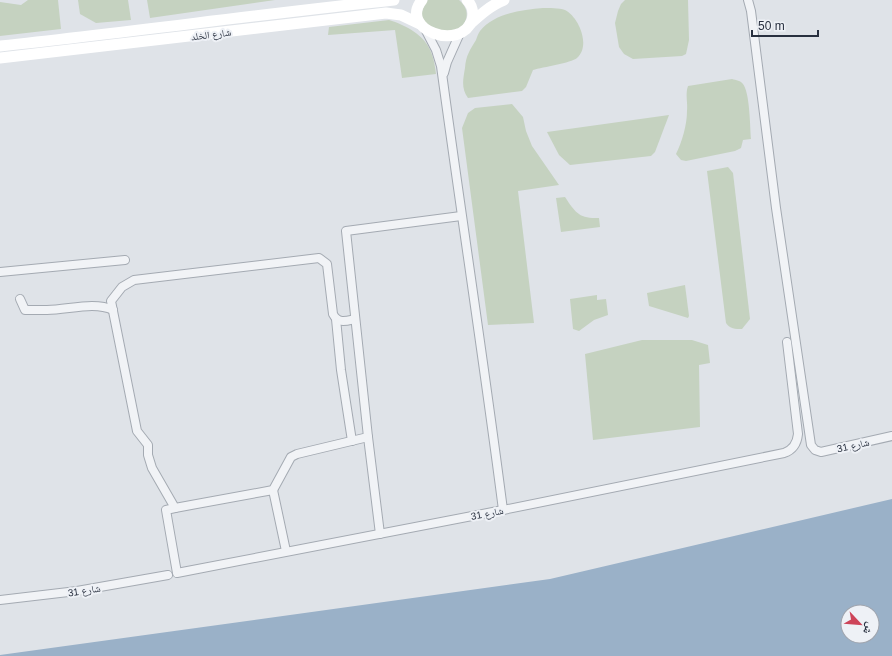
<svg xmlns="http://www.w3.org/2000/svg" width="892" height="656" font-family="Helvetica,'Noto Naskh Arabic',sans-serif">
<rect width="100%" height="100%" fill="#dfe3e8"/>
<!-- green -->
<g fill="#c5d2c0">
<path d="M 28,0 L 58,0 L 61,29 L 0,36 L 0,2 L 21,5 Z"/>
<path d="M 78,0 L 128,0 L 131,20 L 96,23 L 80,14 Z"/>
<path d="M 147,0 L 275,0 L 150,18 Z"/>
<path d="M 428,0 L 459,0 C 475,13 464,33 446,32 C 440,32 433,28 427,26 L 421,15 L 425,2 Z"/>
<path d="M 625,0 L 688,0 L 689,40 L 686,54 L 682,56 L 633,59 L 624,54 L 619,47 L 615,23 L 618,11 L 621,4 Z"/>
<path d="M 543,8 C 549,8 559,8 565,10 C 579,17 591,46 577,58 C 571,63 543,67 533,70 L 526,87 L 522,91 L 468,98 C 461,88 463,80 465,68 C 466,55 470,50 476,40 C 477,37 478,34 480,31 C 494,13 522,10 543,8 Z"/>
<path d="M 389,20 C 405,25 425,35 431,52 C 434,59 435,67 436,74 L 402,78 L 395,30 L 328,35 L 329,27 Z"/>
<path d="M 732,79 C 736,80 741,81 743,84 C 750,93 750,127 751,139 L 743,140 L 741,148 L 735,151 L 686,161 L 681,160 L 676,154 C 682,142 687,125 687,111 C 688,103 685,94 688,86 Z"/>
<path d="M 512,104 L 523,117 L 526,131 L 532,146 L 559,185 L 518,191 L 534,323 L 488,325 L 462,128 L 468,113 L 475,108 Z"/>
<path d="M 669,115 L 655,152 L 651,156 L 570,165 L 559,155 L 547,132 Z"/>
<path d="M 728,167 L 733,173 L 750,319 L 742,329 C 735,329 730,329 726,323 L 707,171 Z"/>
<path d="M 565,197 C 575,212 579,219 599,218 L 600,227 L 561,232 L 556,198 Z"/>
<path d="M 685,285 L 689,316 L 688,318 L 649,306 L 647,293 Z"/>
<path d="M 597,295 L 597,300 L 606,299 L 608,315 L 594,320 L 579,331 L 573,329 L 570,299 Z"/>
<path d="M 642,340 L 692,340 L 708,345 L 710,363 L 699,365 L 700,427 L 593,440 L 585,354 Z"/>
</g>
<!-- water -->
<path fill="#9ab1c8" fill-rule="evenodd" d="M 892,499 L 892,656 L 0,656 L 0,655 L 550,579 ZM 848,612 L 872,612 L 872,636 L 848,636 Z"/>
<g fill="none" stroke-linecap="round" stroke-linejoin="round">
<defs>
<g id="street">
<path d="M 748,0 L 751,11 L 776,208 L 811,445 L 815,450 L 821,452 L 892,436"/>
<path d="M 425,29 L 436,50 L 441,66 C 461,214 484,362 503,510"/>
<path d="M 444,73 L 447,62 L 460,33"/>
<path d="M 0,272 L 125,260"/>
<path d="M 20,299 L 25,310 C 32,310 40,310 47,310 C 68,310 94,301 113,310"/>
<path d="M 336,319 L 341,370 L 352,441"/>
<path d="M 355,319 C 346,321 338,324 333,314 L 327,264 L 319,258 L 134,280 L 122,287 L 111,301 L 137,431 L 148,445 L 148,455 L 152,468 L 175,508 L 273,490 L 291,457 L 297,454 L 368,437"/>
<path d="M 273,490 L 286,551"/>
<path d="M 175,508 L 166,510 L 177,573 L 503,510 L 784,453 C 793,450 797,444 798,434 L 787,342"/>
<path d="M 380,534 L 368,437 L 346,231 L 461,216"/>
<path d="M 0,600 L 77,591 L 168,575"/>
</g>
</defs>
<!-- street casing -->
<use href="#street" stroke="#a4aab2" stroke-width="10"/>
<!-- street -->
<use href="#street" stroke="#f1f3f6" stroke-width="8"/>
<!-- secondary -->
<g stroke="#fff" stroke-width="11">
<path d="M 422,0 C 398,30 461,52 472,20 C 474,13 472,5 467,0"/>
<path d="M 470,24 C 480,15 491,5 504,0"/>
<path d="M 0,46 C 131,32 262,14 394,0"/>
<path d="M 0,58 L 386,13 L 401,15 L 420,24"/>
</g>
</g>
<g text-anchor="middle" stroke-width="4" stroke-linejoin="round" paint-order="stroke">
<!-- street labels -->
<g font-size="10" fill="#28303f" stroke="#eef1f6">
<text transform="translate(211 34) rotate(-7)" y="4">شارع الخلد</text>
<text transform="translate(853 445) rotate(-13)" y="4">شارع 31</text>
<text transform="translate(487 513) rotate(-11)" y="4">شارع 31</text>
<text transform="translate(84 590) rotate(-9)" y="4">شارع 31</text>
</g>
</g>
<!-- north arrow -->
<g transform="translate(860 624) rotate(116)"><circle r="19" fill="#eef1f6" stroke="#9fa4ad"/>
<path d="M0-3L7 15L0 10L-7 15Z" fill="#cd4459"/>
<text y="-6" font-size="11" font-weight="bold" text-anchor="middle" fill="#28303f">ش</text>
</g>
<!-- scale -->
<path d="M752 30v6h66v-6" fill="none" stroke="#28303f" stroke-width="2"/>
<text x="758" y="30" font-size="12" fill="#28303f" stroke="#eef1f6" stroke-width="3" paint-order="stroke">50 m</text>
</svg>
